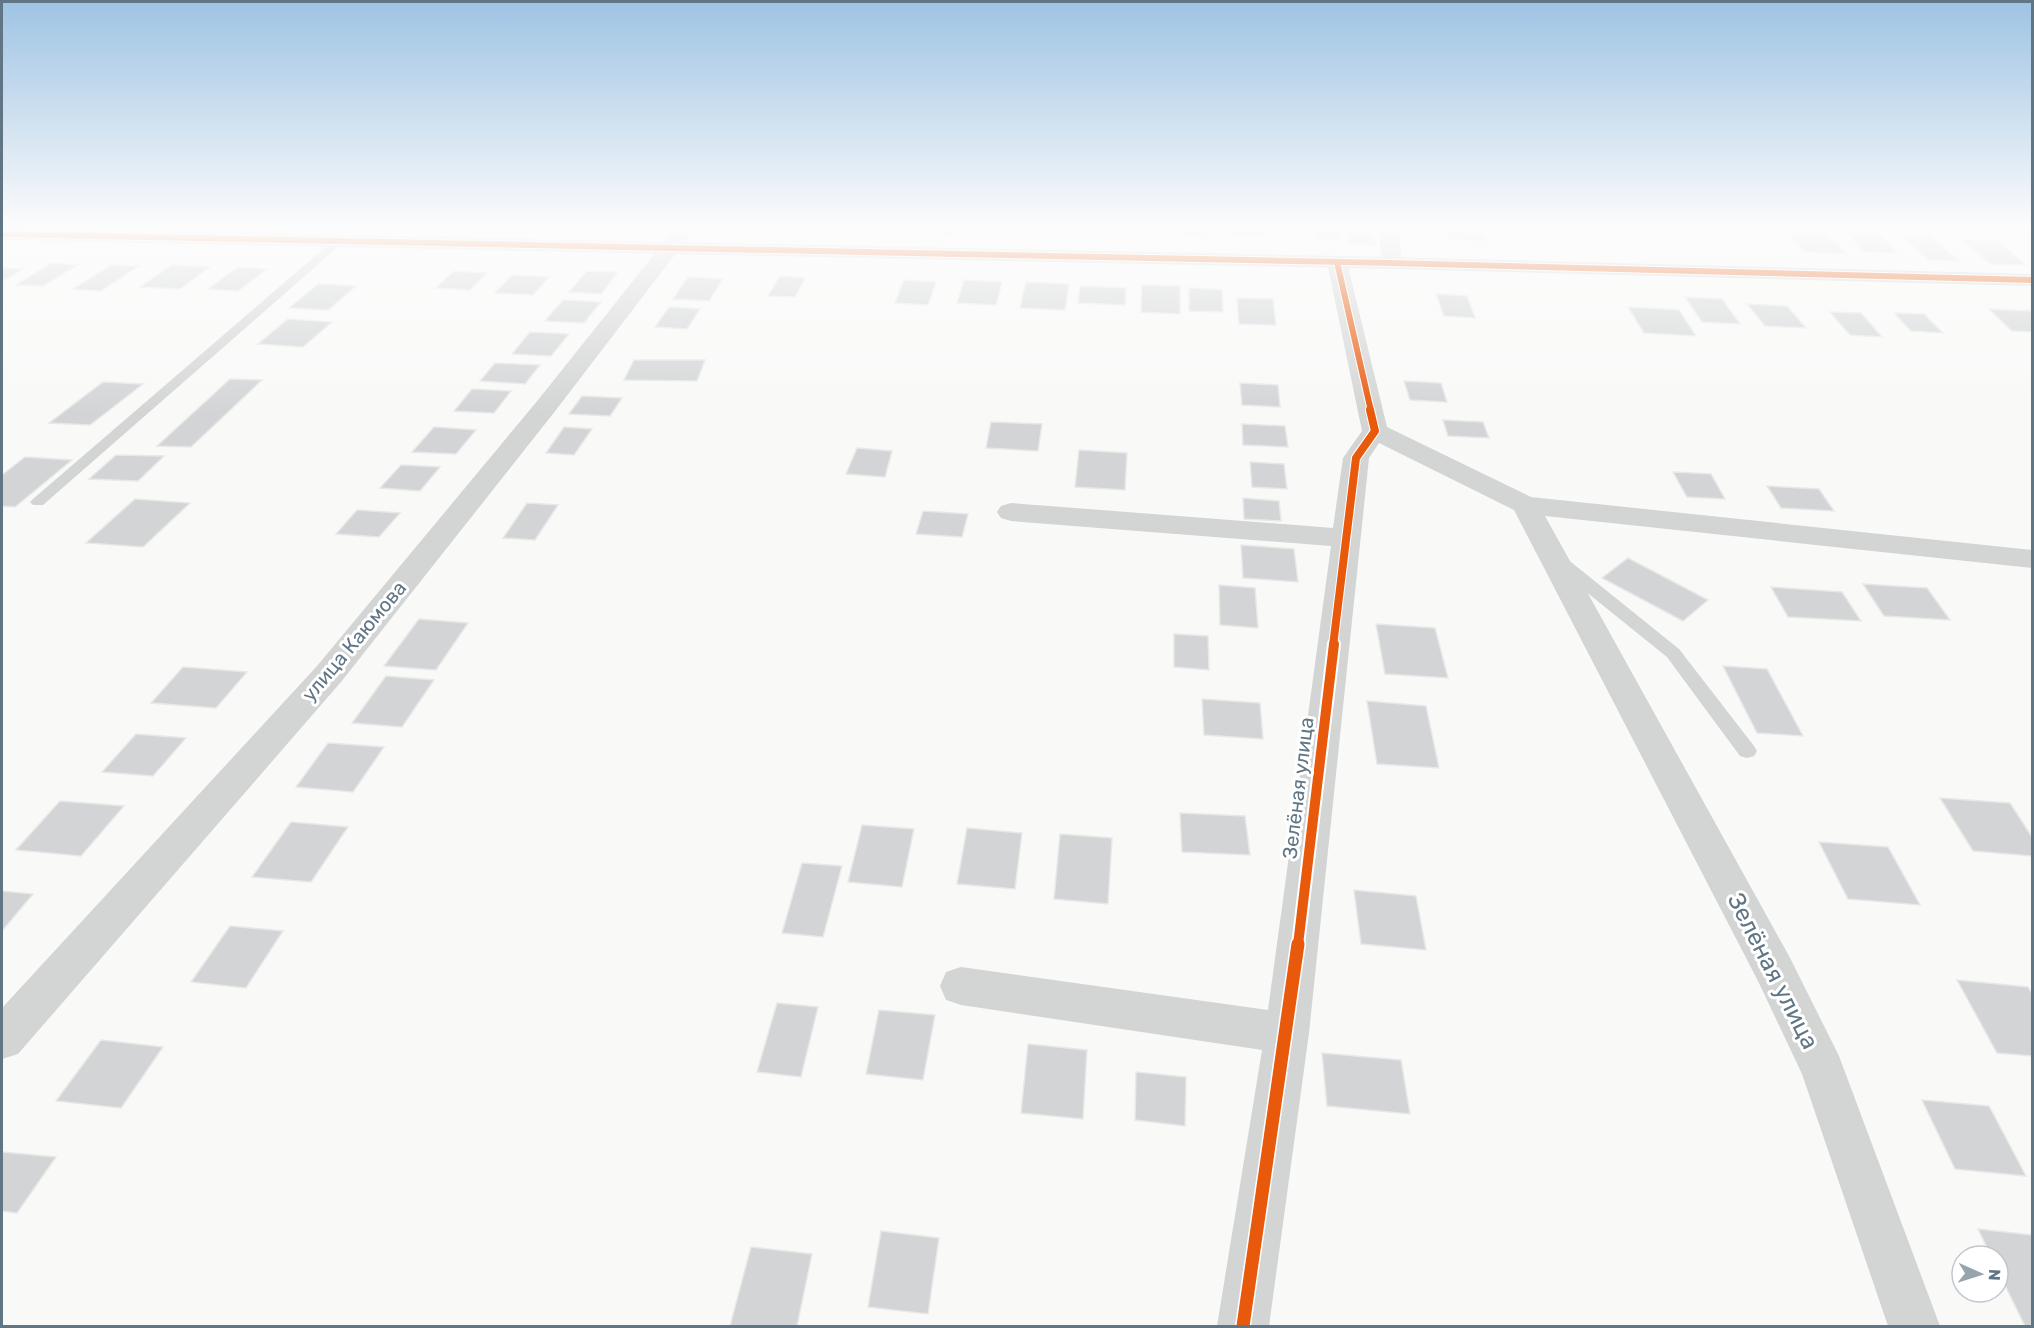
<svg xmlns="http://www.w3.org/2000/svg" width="2034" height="1328" font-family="Rubik,sans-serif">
<rect width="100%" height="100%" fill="#f9f9f8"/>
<!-- building -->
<g fill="#d2d4d5" stroke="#e8e8e8" stroke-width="1.5">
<path d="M 930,227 L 960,227 L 957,235 L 928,234 Z"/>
<path d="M 1114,227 L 1153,227 L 1153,230 L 1113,229 Z"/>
<path d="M 1185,227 L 1205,227 L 1205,236 L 1185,235 Z"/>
<path d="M 1228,227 L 1264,227 L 1265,237 L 1228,235 Z"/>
<path d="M 1273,227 L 1301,227 L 1301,232 L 1273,230 Z"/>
<path d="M 1313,227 L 1339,227 L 1342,240 L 1315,239 Z"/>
<path d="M 1346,227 L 1371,227 L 1376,245 L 1350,244 Z"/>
<path d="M 1443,227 L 1481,227 L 1487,241 L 1449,240 Z"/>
<path d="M 1784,229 L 1824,230 L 1847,254 L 1805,252 Z"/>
<path d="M 1845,232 L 1877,233 L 1898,253 L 1864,252 Z"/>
<path d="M 1901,235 L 1931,236 L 1959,261 L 1928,260 Z"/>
<path d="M 1961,239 L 1997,241 L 2027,265 L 1990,264 Z"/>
<path d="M 51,263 L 78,265 L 43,286 L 16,285 Z"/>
<path d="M 111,265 L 139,266 L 101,291 L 73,289 Z"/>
<path d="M 172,265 L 210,267 L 180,289 L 140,287 Z"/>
<path d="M 238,267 L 267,269 L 238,291 L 208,289 Z"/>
<path d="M 2,268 L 23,269 L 2,282 Z"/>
<path d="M 454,271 L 487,273 L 470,290 L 436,288 Z"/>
<path d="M 587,271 L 618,272 L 601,294 L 569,292 Z"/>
<path d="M 512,275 L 549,277 L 533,295 L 495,293 Z"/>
<path d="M 780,276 L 805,278 L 795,297 L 768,296 Z"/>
<path d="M 688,277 L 723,279 L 709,301 L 673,299 Z"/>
<path d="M 904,280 L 936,282 L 928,305 L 895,303 Z"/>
<path d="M 964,280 L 1002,282 L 996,305 L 957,303 Z"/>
<path d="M 1026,282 L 1069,284 L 1065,310 L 1020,308 Z"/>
<path d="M 318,284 L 356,286 L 328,310 L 289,308 Z"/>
<path d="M 1142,285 L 1180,286 L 1180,314 L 1141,312 Z"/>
<path d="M 1080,286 L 1126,288 L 1125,305 L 1078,303 Z"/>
<path d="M 1189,288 L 1222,290 L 1223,312 L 1189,311 Z"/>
<path d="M 1436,294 L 1467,296 L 1475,318 L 1444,316 Z"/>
<path d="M 1685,297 L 1722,299 L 1740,324 L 1702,322 Z"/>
<path d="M 1237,298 L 1273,299 L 1276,325 L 1239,324 Z"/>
<path d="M 563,300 L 601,302 L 584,323 L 545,321 Z"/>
<path d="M 1747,304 L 1787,306 L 1806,328 L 1765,326 Z"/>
<path d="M 669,307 L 700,309 L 687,329 L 655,327 Z"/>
<path d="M 1628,307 L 1679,310 L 1696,336 L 1644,333 Z"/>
<path d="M 1989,309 L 2032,311 L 2032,332 L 2012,331 Z"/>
<path d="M 1830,312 L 1861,313 L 1882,337 L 1850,335 Z"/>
<path d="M 1894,313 L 1924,314 L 1943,333 L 1911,331 Z"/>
<path d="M 288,319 L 332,322 L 303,347 L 258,344 Z"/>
<path d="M 530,332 L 569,334 L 551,356 L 512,354 Z"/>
<path d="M 634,360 L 705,360 L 697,381 L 624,380 Z"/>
<path d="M 495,363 L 540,365 L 525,384 L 480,381 Z"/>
<path d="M 230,379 L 262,380 L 191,447 L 157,446 Z"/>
<path d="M 1404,381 L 1441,383 L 1447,402 L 1410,400 Z"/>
<path d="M 103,382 L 143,384 L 90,425 L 49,423 Z"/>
<path d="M 1240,383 L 1278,385 L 1280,407 L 1242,405 Z"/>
<path d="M 472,389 L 511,391 L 494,413 L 454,411 Z"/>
<path d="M 582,396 L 622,398 L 610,416 L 569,414 Z"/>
<path d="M 1443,420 L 1483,422 L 1489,438 L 1448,436 Z"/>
<path d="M 991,422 L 1042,424 L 1038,451 L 986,448 Z"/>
<path d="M 1242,424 L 1285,426 L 1288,447 L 1243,445 Z"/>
<path d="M 434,427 L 476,430 L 456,454 L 412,452 Z"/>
<path d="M 564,427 L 592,429 L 574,455 L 546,453 Z"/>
<path d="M 857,448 L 892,451 L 885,477 L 846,474 Z"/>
<path d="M 1079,450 L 1127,453 L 1125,490 L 1075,487 Z"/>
<path d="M 116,455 L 164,456 L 138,481 L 89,479 Z"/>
<path d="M 25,457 L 72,460 L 15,507 L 2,506 L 2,475 Z"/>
<path d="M 1250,462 L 1284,464 L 1287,489 L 1252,487 Z"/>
<path d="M 401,465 L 440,467 L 420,491 L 380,488 Z"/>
<path d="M 1673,472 L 1711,474 L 1725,499 L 1687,497 Z"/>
<path d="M 1767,486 L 1819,489 L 1834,511 L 1781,508 Z"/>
<path d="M 1243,498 L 1279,501 L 1281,521 L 1244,519 Z"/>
<path d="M 135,499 L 190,503 L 143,547 L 86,543 Z"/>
<path d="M 527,503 L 558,505 L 535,540 L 503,538 Z"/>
<path d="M 357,510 L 400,513 L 379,537 L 336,534 Z"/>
<path d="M 923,511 L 968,514 L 962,537 L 916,534 Z"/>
<path d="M 1241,545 L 1294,549 L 1298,582 L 1243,578 Z"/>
<path d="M 1628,558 L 1708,600 L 1683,621 L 1602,578 Z"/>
<path d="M 1863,584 L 1927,588 L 1950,620 L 1884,616 Z"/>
<path d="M 1219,585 L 1255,588 L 1258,628 L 1220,625 Z"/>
<path d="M 1771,587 L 1842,592 L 1861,621 L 1788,617 Z"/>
<path d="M 419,619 L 468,623 L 436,670 L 384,666 Z"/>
<path d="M 1376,624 L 1435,628 L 1448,678 L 1385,674 Z"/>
<path d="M 1174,634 L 1208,636 L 1209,670 L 1174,667 Z"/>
<path d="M 1723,666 L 1767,669 L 1803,736 L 1757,733 Z"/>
<path d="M 183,667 L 247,672 L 216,708 L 151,703 Z"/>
<path d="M 386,676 L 434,680 L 402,727 L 352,723 Z"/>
<path d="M 1202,699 L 1260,703 L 1263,739 L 1204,735 Z"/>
<path d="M 1367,701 L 1426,706 L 1439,768 L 1377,764 Z"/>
<path d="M 136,734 L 186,738 L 153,776 L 102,772 Z"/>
<path d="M 328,743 L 384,747 L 353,792 L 296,787 Z"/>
<path d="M 1940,798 L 2010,803 L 2032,837 L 2032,856 L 1973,851 Z"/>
<path d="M 60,801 L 124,806 L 81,856 L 16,850 Z"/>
<path d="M 1180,813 L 1245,816 L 1250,855 L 1182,852 Z"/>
<path d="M 291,822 L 348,827 L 311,882 L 252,877 Z"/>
<path d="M 862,825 L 914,829 L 902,887 L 848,882 Z"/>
<path d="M 967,828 L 1022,833 L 1015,889 L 957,884 Z"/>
<path d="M 1060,834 L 1112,838 L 1108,904 L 1054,899 Z"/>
<path d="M 1819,842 L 1888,847 L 1920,905 L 1848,899 Z"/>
<path d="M 802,863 L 842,866 L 823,937 L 782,933 Z"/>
<path d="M 1354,890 L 1416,896 L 1426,950 L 1361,944 Z"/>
<path d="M 2,891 L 33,894 L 2,931 Z"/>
<path d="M 230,926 L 283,931 L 246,988 L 191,982 Z"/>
<path d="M 1957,980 L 2028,987 L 2032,994 L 2032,1056 L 1997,1053 Z"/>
<path d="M 777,1003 L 818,1007 L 801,1077 L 757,1072 Z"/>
<path d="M 879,1010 L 935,1015 L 923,1080 L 866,1074 Z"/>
<path d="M 101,1040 L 163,1047 L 121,1108 L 56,1101 Z"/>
<path d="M 1028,1044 L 1087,1050 L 1083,1119 L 1021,1113 Z"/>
<path d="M 1322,1053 L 1401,1060 L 1410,1114 L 1327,1106 Z"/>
<path d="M 1136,1072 L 1186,1077 L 1185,1126 L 1135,1120 Z"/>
<path d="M 1922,1100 L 1989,1106 L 2026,1176 L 1955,1169 Z"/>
<path d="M 2,1152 L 56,1157 L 17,1213 L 2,1211 Z"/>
<path d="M 1978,1229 L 2032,1235 L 2032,1326 L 2025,1326 L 1998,1271 L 1998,1256 L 1991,1256 Z"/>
<path d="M 881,1231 L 939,1238 L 928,1314 L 868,1307 Z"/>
<path d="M 751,1247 L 812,1254 L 797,1326 L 730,1326 Z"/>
</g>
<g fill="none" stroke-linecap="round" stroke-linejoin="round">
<!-- service -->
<g fill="#d3d4d4" fill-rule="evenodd">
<path d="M 336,238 L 346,240 L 43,505 L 33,505 L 30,502 L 33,499 Z"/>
<path d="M 1560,557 L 1566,558 L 1679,649 L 1754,746 L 1757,751 L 1754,756 L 1747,758 L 1740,756 L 1667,657 L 1554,566 L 1552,562 L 1554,558 Z"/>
</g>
<!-- minor -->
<g fill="#d3d4d4" fill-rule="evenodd">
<path d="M 676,227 L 696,227 L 556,410 L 341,682 L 18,1054 L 2,1059 L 2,1008 L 317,666 L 538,400 Z"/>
<path d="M 1378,227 L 1398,227 L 1402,263 L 1399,267 L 1385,267 L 1382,263 Z"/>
<path d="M 1337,256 L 1344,258 L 1347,262 L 1387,427 L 1531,497 L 2032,550 L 2032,568 L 1545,516 L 1789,956 L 1839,1056 L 1940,1326 L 1888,1326 L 1802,1074 L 1758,981 L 1514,510 L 1379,443 L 1369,458 L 1309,1033 L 1269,1326 L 1217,1326 L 1262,1050 L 961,1005 L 946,1000 L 940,986 L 946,972 L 961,967 L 1268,1010 L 1331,546 L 1011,521 L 1001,518 L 997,512 L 1001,506 L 1011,503 L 1333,528 L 1343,458 L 1362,431 L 1327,262 L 1330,258 Z"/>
</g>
<!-- tertiary -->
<path fill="#d3d4d4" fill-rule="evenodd" d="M 2,228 L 1392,257 L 2032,274 L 2032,286 L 1392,269 L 2,240 Z"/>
<defs>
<g id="cycleway-far3">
<path d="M 2,234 L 1392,263 L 2032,280"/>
<path d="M 1337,262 L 1371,411"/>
</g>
<path id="cycleway-far2" d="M 1333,646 L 1356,458 L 1375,431 L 1370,410"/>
<path id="cycleway-far1" d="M 1298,945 L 1334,644"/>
<path id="cycleway" d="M 1243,1326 L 1298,944"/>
</defs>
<!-- cycleway-far3 casing -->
<use href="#cycleway-far3" stroke="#fff" stroke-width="8"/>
<!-- cycleway-far2 casing -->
<use href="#cycleway-far2" stroke="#fff" stroke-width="10"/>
<!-- cycleway-far1 casing -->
<use href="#cycleway-far1" stroke="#fff" stroke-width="14"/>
<!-- cycleway casing -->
<use href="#cycleway" stroke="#fff" stroke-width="16"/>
<!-- cycleway-far3 -->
<use href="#cycleway-far3" stroke="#e8590c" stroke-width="6"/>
<!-- cycleway-far2 -->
<use href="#cycleway-far2" stroke="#e8590c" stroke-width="8"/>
<!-- cycleway-far1 -->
<use href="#cycleway-far1" stroke="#e8590c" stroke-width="10"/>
<!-- cycleway -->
<use href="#cycleway" stroke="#e8590c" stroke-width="13"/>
</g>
<!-- sky -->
<linearGradient id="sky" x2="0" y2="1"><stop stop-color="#9ec3e3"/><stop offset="0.55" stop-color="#fcfcfc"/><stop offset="1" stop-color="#fcfcfc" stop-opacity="0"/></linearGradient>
<rect width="2034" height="413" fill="url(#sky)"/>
<g text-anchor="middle" stroke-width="6" stroke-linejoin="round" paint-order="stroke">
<!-- street labels -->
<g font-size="20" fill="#617685" stroke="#fff">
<text transform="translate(354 641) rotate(-50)" y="7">улица Каюмова</text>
<text transform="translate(1298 788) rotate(-83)" y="7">Зелёная улица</text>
</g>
<!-- near-street labels -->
<g font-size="24" fill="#617685" stroke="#fff">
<text transform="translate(1773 971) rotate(63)" y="8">Зелёная улица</text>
</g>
</g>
<!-- border -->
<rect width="2034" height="1328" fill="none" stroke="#617685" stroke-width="6"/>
<!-- north arrow -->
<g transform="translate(1980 1274) rotate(93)"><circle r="28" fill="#ffffff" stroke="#c0c8ce" stroke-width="1.5"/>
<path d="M0-4.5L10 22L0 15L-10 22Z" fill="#96a4ad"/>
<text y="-9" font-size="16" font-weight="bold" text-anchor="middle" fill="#617685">N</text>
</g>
</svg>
